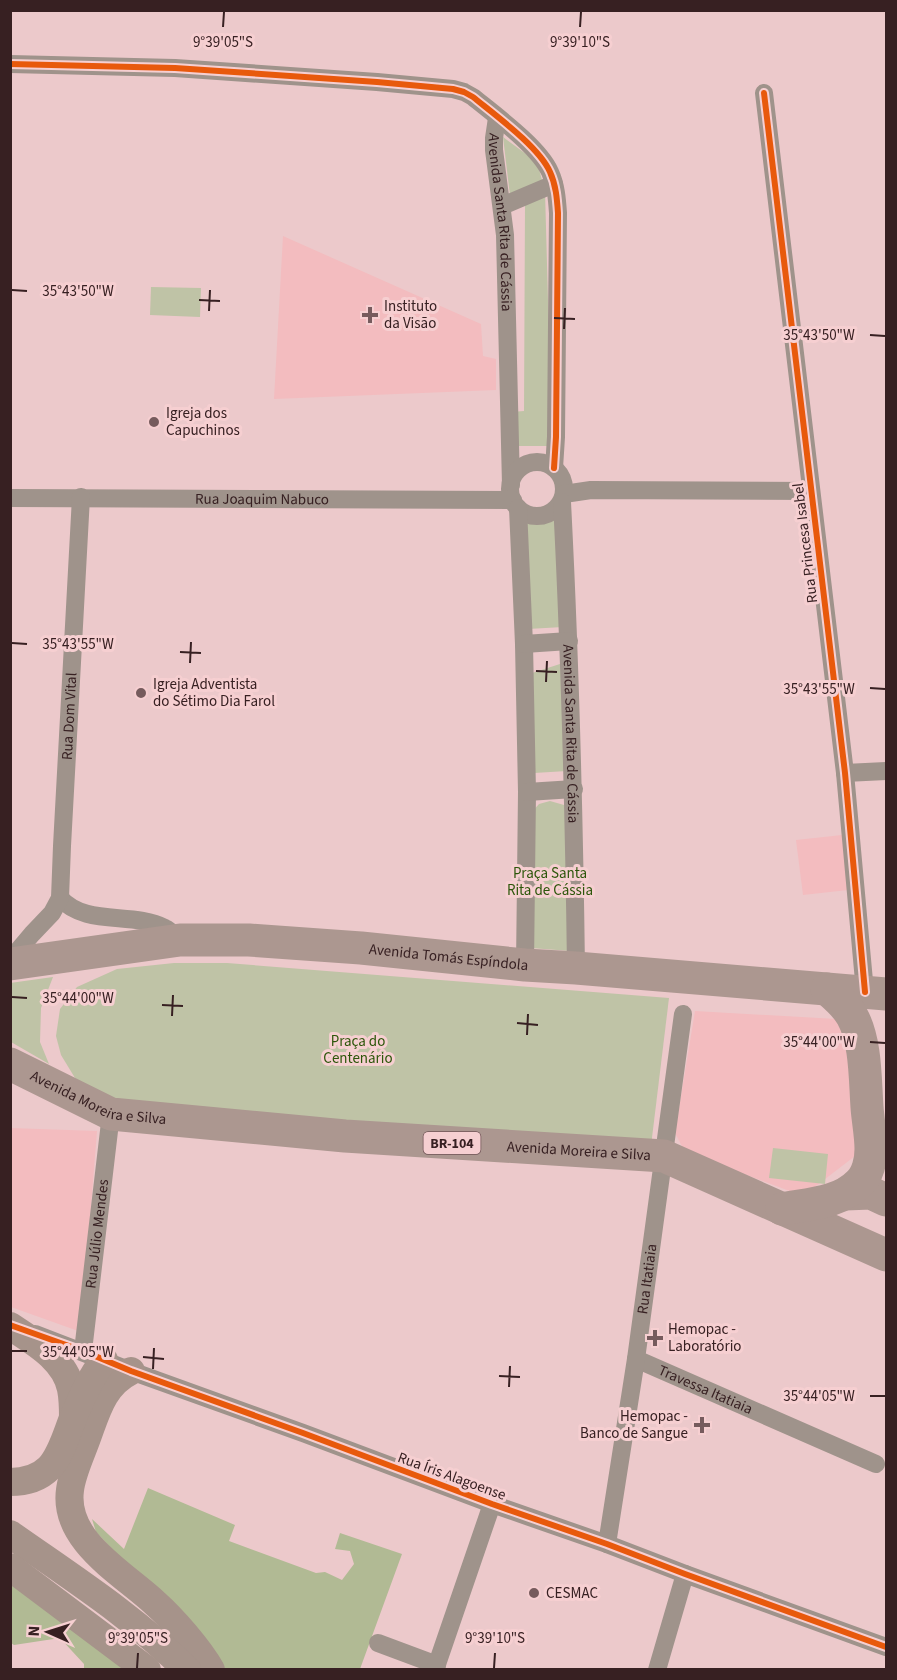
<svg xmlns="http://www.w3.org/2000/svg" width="897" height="1680" font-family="'Source Sans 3',sans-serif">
<rect width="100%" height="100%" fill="#ecc9cb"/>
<!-- built -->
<g fill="#f3bcbf">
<path d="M 283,236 L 481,324 L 483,356 L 496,359 L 496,390 L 274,399 Z"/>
<path d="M 842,835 L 848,890 L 803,895 L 796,840 Z"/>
<path d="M 695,1011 L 837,1019 L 852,1034 L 859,1153 L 803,1196 L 685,1152 L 675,1133 Z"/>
<path d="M 10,1128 L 97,1131 L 81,1332 L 11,1307 Z"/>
</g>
<!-- green -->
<g fill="#bfc3a6">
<path d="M 503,137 L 537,162 L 545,191 L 552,446 L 513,446 L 511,412 L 524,411 L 525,206 L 511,204 Z"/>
<path d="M 151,287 L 201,288 L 200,317 L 150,315 Z"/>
<path d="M 559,516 L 563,627 L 528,629 L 523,524 Z"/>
<path d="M 563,663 L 567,771 L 534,773 L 529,674 Z"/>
<path d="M 550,801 L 564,805 L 568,815 L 570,951 L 531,948 L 531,813 L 539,804 Z"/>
<path d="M 174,963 L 227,963 L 669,998 L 651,1146 L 118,1102 L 96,1094 L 75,1078 L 61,1055 L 56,1036 L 60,1009 L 77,987 L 117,969 Z"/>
<path d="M 53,977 L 41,1008 L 40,1042 L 49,1064 L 11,1042 L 10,983 Z"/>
<path d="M 773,1148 L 828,1154 L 825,1184 L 769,1178 Z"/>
</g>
<!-- forest -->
<g fill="#b1ba94">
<path d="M 148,1488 L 235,1525 L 229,1541 L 316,1573 L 325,1572 L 342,1580 L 354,1564 L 350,1551 L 335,1549 L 340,1533 L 402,1554 L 360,1669 L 225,1669 L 96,1532 L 92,1519 L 124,1549 Z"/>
<path d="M 10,1579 L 129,1669 L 84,1669 L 84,1664 L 60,1638 L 14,1645 L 11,1643 Z"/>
</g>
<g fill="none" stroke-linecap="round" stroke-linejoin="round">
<!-- street -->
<g stroke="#9f938b" stroke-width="18">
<path d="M 10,64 L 175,68 L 377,82 L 453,89 L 464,92 L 473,97 C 495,115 539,147 550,172 C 556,185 557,199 558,213 L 556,437 L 554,468"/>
<path d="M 764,93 L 845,773 L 865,992"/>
<path id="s1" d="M 497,118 L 494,138 L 494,150 L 505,235 L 511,485"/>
<path d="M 502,206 L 554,184"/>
<circle cx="537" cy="489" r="27"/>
<path d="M 564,494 L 591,490 L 811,491"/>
<path id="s2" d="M 10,498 L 513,500"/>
<path id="s3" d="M 562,502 C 570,657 574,812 576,968"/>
<path d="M 518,508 L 524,644 L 527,792 L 525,965"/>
<path d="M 524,644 L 569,641"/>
<path d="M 845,773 L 886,771"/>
<path d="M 527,792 L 574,789"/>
<path d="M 60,898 C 86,927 132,911 165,928 C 170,930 175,936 179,940"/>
<path id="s4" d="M 10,960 L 32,934 L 52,913 L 60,898 L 62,846 L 81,497"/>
<path d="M 35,1334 L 131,1371 L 303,1433 L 492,1504 L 607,1544 L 685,1574 L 886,1647"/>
<path id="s5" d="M 83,1351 L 111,1114"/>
<path id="s6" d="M 636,1359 L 876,1464"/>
<path id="s7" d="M 607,1544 L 636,1359 L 683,1014"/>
<path d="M 378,1643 L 437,1665"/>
<path d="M 435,1670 L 492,1504"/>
<path d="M 657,1670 L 685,1574"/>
</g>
<!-- primary -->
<g stroke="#a6938a" stroke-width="28">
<path d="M 10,1326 C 34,1342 65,1359 71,1389 C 73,1399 73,1409 73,1418"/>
<path d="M 131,1371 C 103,1385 97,1411 87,1438 C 81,1455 72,1473 70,1490 C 63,1541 123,1573 155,1603 C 173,1619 199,1649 211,1670"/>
<path d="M 10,1482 C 24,1482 39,1478 49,1468 C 61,1456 67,1433 73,1418 C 82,1397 90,1378 104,1360"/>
<path d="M 10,1534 C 71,1577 134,1617 187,1670"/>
<path d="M 10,1567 L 147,1670"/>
</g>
<!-- highway -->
<g stroke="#ac9790" stroke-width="33">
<path id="s8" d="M 10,964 L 180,940 L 249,940 L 361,948 L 525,965 L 576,968 L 886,994"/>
<path id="s9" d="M 10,1064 L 111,1114 L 345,1136 L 664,1156 L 886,1255"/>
<path d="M 845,1194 L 871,1193 L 886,1200"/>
<path d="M 782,1209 C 808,1204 840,1203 859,1183 C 868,1175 871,1160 871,1149 C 871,1135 868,1121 867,1107 C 865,1079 866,1041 852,1016 C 846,1005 836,997 827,989"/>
</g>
<defs>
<g id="cycleway">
<path d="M 10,64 L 175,68 L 377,82 L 453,89 L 464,92 L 473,97 C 495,115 539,147 550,172 C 556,185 557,199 558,213 L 556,437 L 554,468"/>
<path d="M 764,93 L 845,773 L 865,992"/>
<path d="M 10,1325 L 83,1351 L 131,1371 L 303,1433 L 492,1504 L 607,1544 L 685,1574 L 886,1647"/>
</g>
</defs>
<!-- cycleway casing -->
<use href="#cycleway" stroke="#f6cfd1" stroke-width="10"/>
<!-- cycleway -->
<use href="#cycleway" stroke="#e8590c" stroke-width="6"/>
</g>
<!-- ticks -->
<path fill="none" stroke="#372022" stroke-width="2" d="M 223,27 L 224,12M 580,27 L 581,12M 12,290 L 27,291M 199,300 L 220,301M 209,311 L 210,290M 554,318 L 575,319M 564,329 L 565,308M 870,335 L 885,336M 12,643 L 27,644M 180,652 L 201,653M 190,663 L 191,642M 536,671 L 557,672M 546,682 L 547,661M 870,688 L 885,689M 12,997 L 27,998M 162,1005 L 183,1006M 172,1016 L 173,995M 517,1023 L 538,1025M 527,1035 L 528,1014M 870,1042 L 885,1043M 12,1351 L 27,1351M 143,1357 L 164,1359M 153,1369 L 154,1348M 499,1376 L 520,1377M 509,1387 L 510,1366M 870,1396 L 885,1396M 137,1668 L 138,1653M 494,1668 L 495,1653"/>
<!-- markers -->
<g fill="#765b5d" stroke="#f6cfd1" stroke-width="2">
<path d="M367 306h6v6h6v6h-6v6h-6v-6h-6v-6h6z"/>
<circle cx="154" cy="422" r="6"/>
<circle cx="141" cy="693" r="6"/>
<path d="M652 1329h6v6h6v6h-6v6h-6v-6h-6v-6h6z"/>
<path d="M699 1416h6v6h6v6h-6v6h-6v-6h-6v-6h6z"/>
<circle cx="534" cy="1593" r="6"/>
</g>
<g text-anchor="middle" stroke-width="6" stroke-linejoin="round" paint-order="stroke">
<!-- shield labels -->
<rect fill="#f6cfd1" stroke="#705456" stroke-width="1.5" x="423.5" y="1132" width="57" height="22" rx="4.5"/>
<g font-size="14" font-weight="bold" fill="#372022">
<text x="452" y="1148">BR-104</text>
</g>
<!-- street labels -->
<g font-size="15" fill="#372022" stroke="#f6cfd1">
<text dy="5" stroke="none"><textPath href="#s1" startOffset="105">Avenida Santa Rita de Cássia</textPath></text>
<text dy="5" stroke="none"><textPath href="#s2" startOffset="252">Rua Joaquim Nabuco</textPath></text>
<text transform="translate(805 543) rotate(-97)" y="5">Rua Princesa Isabel</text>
<text dy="5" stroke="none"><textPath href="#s4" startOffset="262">Rua Dom Vital</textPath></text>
<text dy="5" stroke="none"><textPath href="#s3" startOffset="232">Avenida Santa Rita de Cássia</textPath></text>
<text dy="5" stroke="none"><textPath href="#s8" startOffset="441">Avenida Tomás Espíndola</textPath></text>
<text dy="5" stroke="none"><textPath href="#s9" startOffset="96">Avenida Moreira e Silva</textPath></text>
<text dy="5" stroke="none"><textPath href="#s9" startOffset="582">Avenida Moreira e Silva</textPath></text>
<text dy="5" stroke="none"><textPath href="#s5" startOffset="118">Rua Júlio Mendes</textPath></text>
<text dy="5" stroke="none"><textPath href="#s7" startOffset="268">Rua Itatiaia</textPath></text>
<text dy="5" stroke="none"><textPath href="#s6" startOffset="76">Travessa Itatiaia</textPath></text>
<text transform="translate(452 1476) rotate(20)" y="5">Rua Íris Alagoense</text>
</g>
<!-- poi labels -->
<g font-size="15" fill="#372022" stroke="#f6cfd1" text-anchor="start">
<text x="384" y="311">Instituto<tspan x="384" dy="17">da Visão</tspan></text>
<text x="166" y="418">Igreja dos<tspan x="166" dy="17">Capuchinos</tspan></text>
<text x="153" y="689">Igreja Adventista<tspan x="153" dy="17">do Sétimo Dia Farol</tspan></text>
<text x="668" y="1334">Hemopac -<tspan x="668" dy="17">Laboratório</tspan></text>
<text x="688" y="1421" text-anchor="end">Hemopac -<tspan x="688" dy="17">Banco de Sangue</tspan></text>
<text x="546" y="1598">CESMAC</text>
</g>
<!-- park labels -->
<g font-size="15" fill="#2c560a" stroke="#f6cfd1">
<text x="550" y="878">Praça Santa<tspan x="550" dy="17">Rita de Cássia</tspan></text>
<text x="358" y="1046">Praça do<tspan x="358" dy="17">Centenário</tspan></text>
</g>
</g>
<g font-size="15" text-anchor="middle" fill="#372022" stroke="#f6cfd1" stroke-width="6" stroke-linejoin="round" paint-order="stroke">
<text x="223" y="47">9°39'05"S</text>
<text x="580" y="47">9°39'10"S</text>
<text x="78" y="296">35°43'50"W</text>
<text x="819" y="340">35°43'50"W</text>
<text x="78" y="649">35°43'55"W</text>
<text x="819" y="694">35°43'55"W</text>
<text x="78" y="1003">35°44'00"W</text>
<text x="819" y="1047">35°44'00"W</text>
<text x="78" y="1357">35°44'05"W</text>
<text x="819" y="1401">35°44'05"W</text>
<text x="138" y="1643">9°39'05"S</text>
<text x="495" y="1643">9°39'10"S</text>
</g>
<!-- border -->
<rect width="897" height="1680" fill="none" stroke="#372022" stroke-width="24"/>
<!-- north arrow -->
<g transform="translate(48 1632) rotate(273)" stroke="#f6cfd1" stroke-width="4.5" paint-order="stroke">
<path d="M0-4.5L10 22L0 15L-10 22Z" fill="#372022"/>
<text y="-9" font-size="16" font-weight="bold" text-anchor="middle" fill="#372022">N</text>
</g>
</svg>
